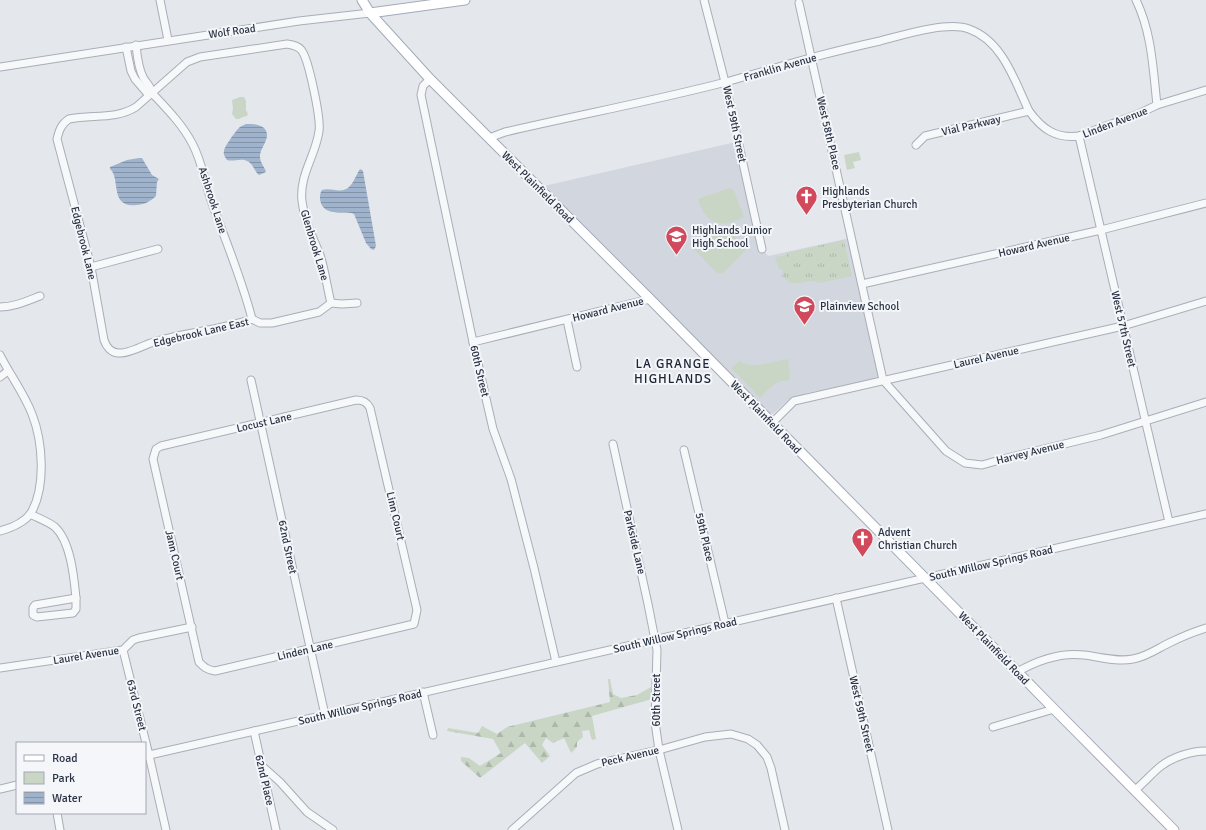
<svg xmlns="http://www.w3.org/2000/svg" width="1206" height="830" font-family="Signika,sans-serif">
<defs>
<pattern id="grass-tufts" width="24" height="20" patternUnits="userSpaceOnUse"><rect width="24" height="20" fill="#c9d6c5"/><path d="M3 7l-1-3M5 7V3M7 7l1-3M15 17l-1-3M17 17v-4M19 17l1-3" fill="none" stroke="#adb8ab"/></pattern>
<pattern id="forest-firs" width="22" height="20" patternUnits="userSpaceOnUse"><rect width="22" height="20" fill="#c9d6c5"/><path d="M5 1l3.5 6h-7zM16 11l3.5 6h-7z" fill="#adb8ab"/></pattern>
<pattern id="water-rules" width="6" height="5" patternUnits="userSpaceOnUse"><rect width="6" height="5" fill="#9fb4cc"/><path d="M0 2.5h6" fill="none" stroke="#8293a7"/></pattern>
</defs>
<rect width="100%" height="100%" fill="#e4e7ec"/>
<!-- built -->
<path fill="#d2d6de" d="M 736,142 L 758,243 L 768,256 L 850,238 L 880,375 L 874,379 L 807,393 L 788,400 L 773,414 L 770,413 L 544,186 Z"/>
<!-- grass -->
<path fill="url(#grass-tufts)" d="M 844,240 L 852,276 L 819,283 L 812,281 L 800,283 L 790,283 L 782,276 L 783,274 L 782,269 L 789,264 L 786,253 Z"/>
<!-- forest -->
<path fill="url(#forest-firs)" d="M 608,679 L 610,679 L 613,694 L 621,698 L 637,695 L 651,687 L 652,699 L 592,716 L 596,739 L 592,740 L 589,730 L 582,731 L 583,737 L 577,742 L 577,747 L 571,753 L 564,738 L 553,743 L 546,738 L 542,745 L 550,756 L 542,763 L 525,743 L 480,778 L 461,761 L 461,757 L 469,758 L 480,766 L 501,753 L 493,739 L 447,731 L 448,728 L 478,733 L 482,726 L 497,734 L 507,727 L 610,702 Z"/>
<!-- park -->
<g fill="#c9d6c5">
<path d="M 240,97 L 244,97 L 246,101 L 246,110 L 248,114 L 247,116 L 243,117 L 239,119 L 236,119 L 232,114 L 233,108 L 232,100 Z"/>
<path d="M 859,152 L 861,160 L 853,162 L 855,168 L 847,170 L 844,155 Z"/>
<path d="M 730,188 L 734,191 L 744,217 C 721,229 706,225 698,199 Z"/>
<path d="M 716,230 C 732,230 737,238 746,250 L 723,273 L 717,273 L 691,246 L 704,234 Z"/>
<path d="M 786,255 L 789,264 L 782,269 L 779,269 L 775,257 Z"/>
<path d="M 788,359 L 790,375 L 789,381 C 777,378 768,390 760,398 L 731,368 L 740,361 C 749,370 776,361 788,359 Z"/>
</g>
<!-- water -->
<g fill="url(#water-rules)">
<path d="M 246,124 C 252,124 259,124 264,128 C 273,137 259,148 260,157 C 260,163 265,167 266,172 L 259,175 C 255,172 254,166 249,162 C 242,157 234,162 227,160 C 225,157 223,154 224,151 C 224,147 237,129 240,127 C 241,126 244,125 246,124 Z"/>
<path d="M 139,158 L 142,158 L 152,175 L 159,179 L 157,182 L 156,196 C 151,201 144,205 136,205 C 109,208 121,178 110,169 L 110,167 L 127,160 Z"/>
<path d="M 360,169 L 362,170 L 363,171 L 376,246 L 374,250 L 371,249 L 366,243 L 354,214 L 351,213 C 338,212 322,215 320,199 C 320,195 320,193 322,190 C 331,187 342,195 350,186 C 354,182 356,175 360,169 Z"/>
</g>
<g fill="none" stroke-linecap="round" stroke-linejoin="round">
<defs>
<g id="minor">
<path d="M 160,0 L 168,40"/>
<path d="M 704,0 L 725,82 L 762,249"/>
<path d="M 1136,0 C 1152,33 1153,69 1157,105"/>
<path d="M 799,3 L 883,380 L 946,451 L 965,463 L 982,465 L 1007,458 L 1101,435 L 1206,402"/>
<path d="M 287,44 C 293,45 299,46 302,51 C 309,61 321,119 319,131 C 316,155 299,175 302,201 C 304,221 313,237 320,255 C 325,270 327,287 331,303 L 319,312 L 272,323 L 260,323 L 252,319 C 218,331 182,332 148,344 C 141,347 126,354 119,353 C 111,353 106,346 104,340 L 91,267 L 57,139 C 59,131 61,124 69,119 C 92,114 115,120 136,107 L 187,62 L 200,57 Z"/>
<path d="M 136,45 C 137,55 138,67 143,77 C 146,83 151,86 152,93 C 167,109 182,124 192,143 C 203,163 205,185 213,206 C 227,244 242,280 252,319"/>
<path d="M 126,47 L 131,71 L 135,79 L 147,93 L 152,93"/>
<path d="M 0,67 L 299,21 L 370,13"/>
<path d="M 430,79 L 423,86 L 421,95 L 473,342 L 493,429 L 511,479 L 534,568 L 556,662"/>
<path d="M 1079,136 L 1169,522"/>
<path d="M 489,138 L 505,132 C 578,115 653,101 726,82 C 754,74 782,66 810,58 C 833,52 857,46 880,41 C 903,35 947,21 969,29 C 1003,41 1015,82 1029,111 C 1042,129 1056,139 1079,136 L 1136,115 L 1157,105 L 1206,90"/>
<path d="M 916,145 L 925,136 L 1029,111"/>
<path d="M 91,267 L 158,249"/>
<path d="M 862,284 L 1101,230 L 1206,203"/>
<path d="M 331,303 L 342,304 L 357,303"/>
<path d="M 0,307 C 14,307 27,301 40,296"/>
<path d="M 567,320 L 577,367"/>
<path d="M 473,342 L 650,299"/>
<path d="M 0,355 C 10,375 24,393 32,414 C 43,442 46,487 31,513 C 24,523 11,528 0,531"/>
<path d="M 0,377 L 8,371"/>
<path d="M 251,380 L 325,715"/>
<path d="M 356,400 C 363,400 367,402 370,408 L 417,610 L 414,624 L 215,671 C 207,670 204,667 199,662 L 153,459 L 156,449 L 161,446 Z"/>
<path d="M 772,423 L 794,401 L 1123,326 L 1206,301"/>
<path d="M 613,444 L 648,604 L 657,650 L 655,722 L 659,750 L 678,830"/>
<path d="M 684,450 L 725,623"/>
<path d="M 30,514 C 38,518 49,522 55,527 C 71,542 74,578 76,598"/>
<path d="M 76,598 L 76,609 L 73,613 L 37,617 L 33,615 L 33,608 L 35,605 Z"/>
<path d="M 836,598 L 888,830"/>
<path d="M 123,650 L 149,755 L 166,830"/>
<path d="M 0,668 L 123,650 L 133,640 L 139,638 L 192,627"/>
<path d="M 1017,672 C 1038,660 1060,652 1084,655 C 1101,657 1116,662 1133,659 C 1146,657 1157,649 1169,643 C 1181,637 1193,632 1206,628"/>
<path d="M 423,692 L 433,735"/>
<path d="M 993,727 L 1054,709"/>
<path d="M 254,731 L 276,830"/>
<path d="M 145,756 L 1206,514"/>
<path d="M 262,766 L 280,782 L 307,812 L 333,830"/>
<path d="M 0,789 L 17,785"/>
<path d="M 1135,790 C 1144,783 1152,773 1161,766 C 1173,757 1191,751 1206,751"/>
<path d="M 57,813 L 60,830"/>
<path d="M 512,830 L 576,773 L 597,764 L 659,750 L 705,737 L 731,734 L 748,739 L 757,745 L 767,757 L 771,768 L 785,830"/>
</g>
<g id="major">
<path d="M 362,0 L 370,13 L 430,79 L 650,299 L 1054,709 L 1174,830"/>
<path d="M 370,13 L 465,0"/>
</g>
</defs>
<!-- minor casing -->
<use href="#minor" stroke="#a9aeb7" stroke-width="9"/>
<!-- major casing -->
<use href="#major" stroke="#a3abb8" stroke-width="11"/>
<!-- minor -->
<use href="#minor" stroke="#f7f8fa" stroke-width="7"/>
<!-- major -->
<use href="#major" stroke="#fff" stroke-width="9"/>
</g>
<!-- icons -->
<defs>
<symbol id="church-pin" viewBox="-11 -11 22 30"><path d="M0 17L-7.5 6A9.5 9.5 0 1 1 7.5 6Z" fill="#d1495b" stroke="#f4f6f9"/><path d="M-1.2-6h2.4v3.5h3.3v2.4h-3.3V6h-2.4V-.1h-3.3v-2.4h3.3Z" fill="#fff"/></symbol>
<symbol id="school-pin" viewBox="-11 -11 22 30"><path d="M0 17L-7.5 6A9.5 9.5 0 1 1 7.5 6Z" fill="#d1495b" stroke="#f4f6f9"/><path d="M0-5L7-2L0 1L-7-2ZM-4 1L0 2.5L4 1V4Q0 6-4 4Z" fill="#fff"/></symbol>
</defs>
<g fill-rule="evenodd">
<use href="#church-pin" x="794" y="184" width="25" height="34"/>
<use href="#school-pin" x="664" y="224" width="25" height="34"/>
<use href="#school-pin" x="792" y="294" width="25" height="34"/>
<use href="#church-pin" x="850" y="526" width="25" height="34"/>
</g>
<g text-anchor="middle" stroke-width="4" stroke-linejoin="round" paint-order="stroke">
<!-- street labels -->
<g font-size="11" fill="#2b3445" stroke="#f4f6f9">
<text transform="translate(232 31) rotate(-8)" y="4">Wolf Road</text>
<text transform="translate(780 67) rotate(-16)" y="4">Franklin Avenue</text>
<text transform="translate(1115 122) rotate(-21)" y="4">Linden Avenue</text>
<text transform="translate(735 124) rotate(78)" y="4">West 59th Street</text>
<text transform="translate(971 125) rotate(-13)" y="4">Vial Parkway</text>
<text transform="translate(829 133) rotate(77)" y="4">West 58th Place</text>
<text transform="translate(538 187) rotate(45)" y="4">West Plainfield Road</text>
<text transform="translate(213 200) rotate(72)" y="4">Ashbrook Lane</text>
<text transform="translate(84 243) rotate(76)" y="4">Edgebrook Lane</text>
<text transform="translate(315 245) rotate(73)" y="4">Glenbrook Lane</text>
<text transform="translate(1034 245) rotate(-13)" y="4">Howard Avenue</text>
<text transform="translate(608 309) rotate(-14)" y="4">Howard Avenue</text>
<text transform="translate(1124 329) rotate(77)" y="4">West 57th Street</text>
<text transform="translate(201 332) rotate(-13)" y="4">Edgebrook Lane East</text>
<text transform="translate(986 357) rotate(-13)" y="4">Laurel Avenue</text>
<text transform="translate(480 371) rotate(77)" y="4">60th Street</text>
<text transform="translate(766 417) rotate(46)" y="4">West Plainfield Road</text>
<text transform="translate(264 422) rotate(-13)" y="4">Locust Lane</text>
<text transform="translate(1030 452) rotate(-14)" y="4">Harvey Avenue</text>
<text transform="translate(396 516) rotate(77)" y="4">Linn Court</text>
<text transform="translate(705 537) rotate(77)" y="4">59th Place</text>
<text transform="translate(635 542) rotate(77)" y="4">Parkside Lane</text>
<text transform="translate(288 547) rotate(78)" y="4">62nd Street</text>
<text transform="translate(175 555) rotate(77)" y="4">Jann Court</text>
<text transform="translate(991 563) rotate(-13)" y="4">South Willow Springs Road</text>
<text transform="translate(675 635) rotate(-13)" y="4">South Willow Springs Road</text>
<text transform="translate(994 648) rotate(46)" y="4">West Plainfield Road</text>
<text transform="translate(305 650) rotate(-13)" y="4">Linden Lane</text>
<text transform="translate(86 655) rotate(-9)" y="4">Laurel Avenue</text>
<text transform="translate(656 700) rotate(-90)" y="4">60th Street</text>
<text transform="translate(137 705) rotate(76)" y="4">63rd Street</text>
<text transform="translate(360 707) rotate(-13)" y="4">South Willow Springs Road</text>
<text transform="translate(862 714) rotate(77)" y="4">West 59th Street</text>
<text transform="translate(630 756) rotate(-13)" y="4">Peck Avenue</text>
<text transform="translate(265 780) rotate(77)" y="4">62nd Place</text>
</g>
<!-- poi labels -->
<g font-size="11" fill="#2b3445" stroke="#f4f6f9" text-anchor="start">
<text x="822" y="195">Highlands<tspan x="822" dy="13">Presbyterian Church</tspan></text>
<text x="692" y="234">Highlands Junior<tspan x="692" dy="13">High School</tspan></text>
<text x="820" y="310">Plainview School</text>
<text x="878" y="536">Advent<tspan x="878" dy="13">Christian Church</tspan></text>
</g>
<!-- quarter labels -->
<g font-size="13" letter-spacing="1" fill="#1d2536" stroke="#f4f6f9">
<text x="673" y="368">LA GRANGE<tspan x="673" dy="15">HIGHLANDS</tspan></text>
</g>
</g>
<!-- legend -->
<rect x="16" y="742" width="130" height="72" fill="#f4f6f9" stroke="#a4a8b1"/>
<rect x="24" y="755" width="20" height="6" fill="#ffffff" stroke="#a4a8b1"/>
<text x="52" y="762" font-size="12" fill="#2b3445">Road</text>
<rect x="24" y="772" width="20" height="12" fill="#c9d6c5" stroke="#a4a8b1"/>
<text x="52" y="782" font-size="12" fill="#2b3445">Park</text>
<rect x="24" y="792" width="20" height="12" fill="url(#water-rules)" stroke="#a4a8b1"/>
<text x="52" y="802" font-size="12" fill="#2b3445">Water</text>
</svg>
